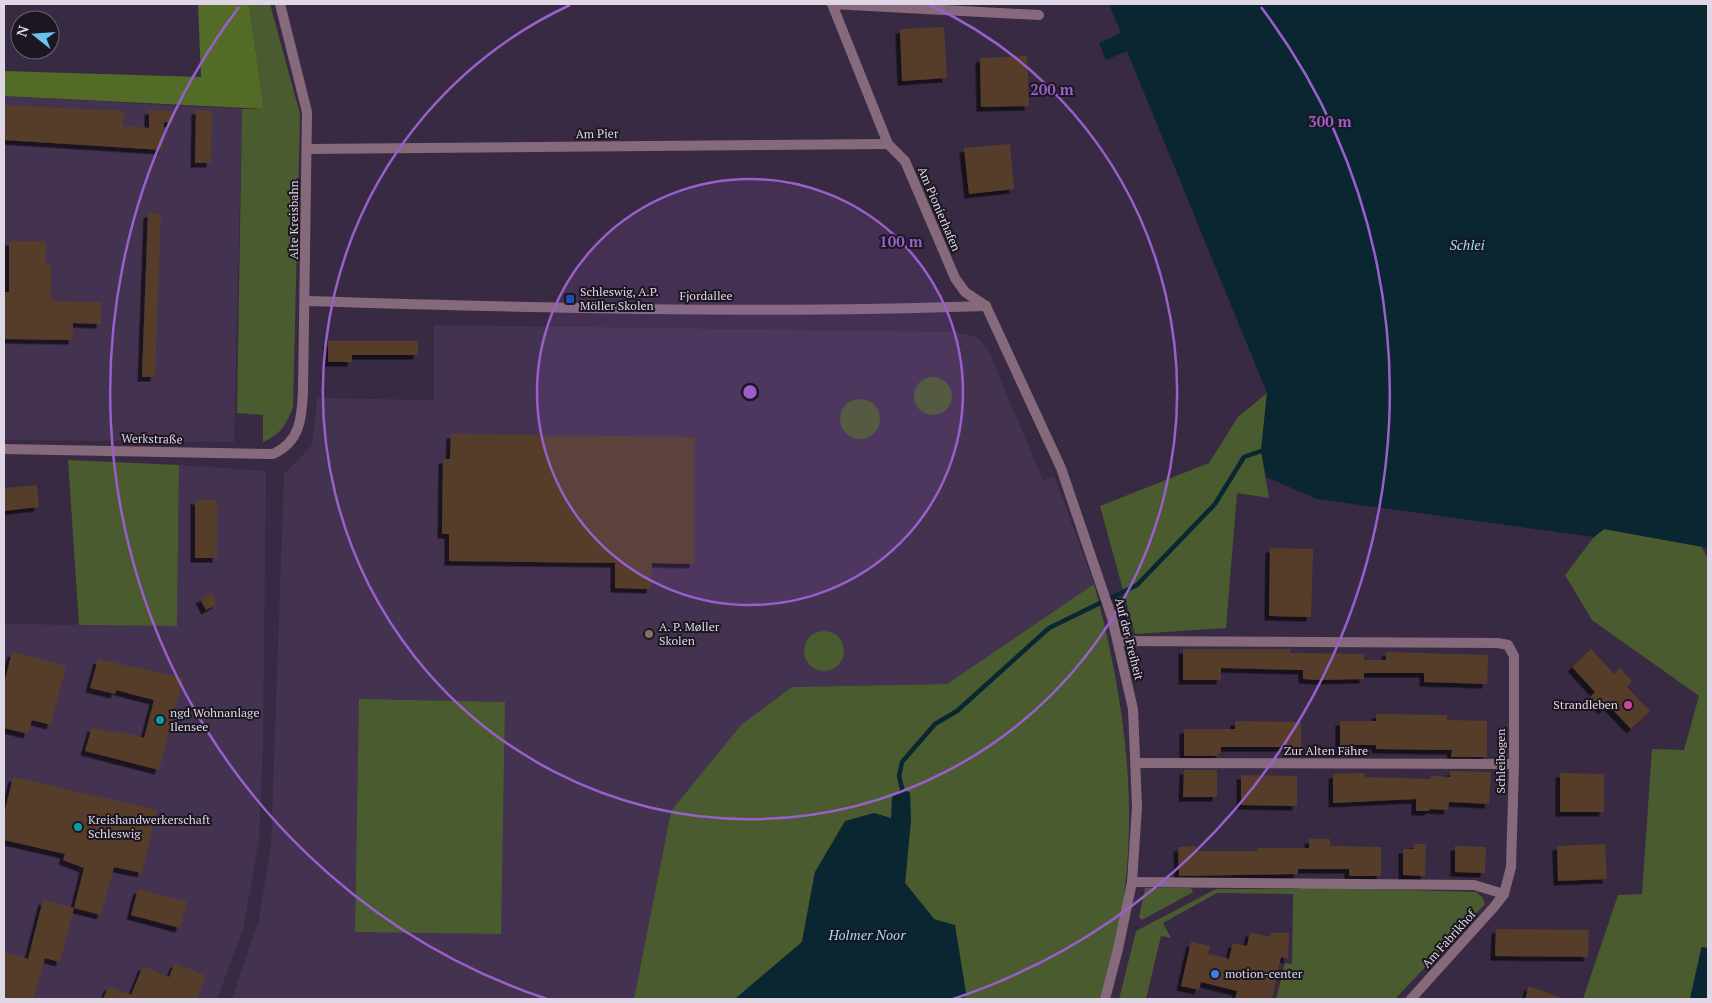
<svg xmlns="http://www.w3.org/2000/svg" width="1712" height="1003" font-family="'PT Serif',serif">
<defs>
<filter id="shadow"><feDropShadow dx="-4.5" dy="4.5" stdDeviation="0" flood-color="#0009"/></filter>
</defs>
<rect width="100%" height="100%" fill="#382a42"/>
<!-- built -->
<g fill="#433250">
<path d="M 4,96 L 242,109 L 234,442 L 4,440 Z"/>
<path d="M 434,325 L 955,332 L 976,337 L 987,347 L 1043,480 L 1054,476 L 1094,584 L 947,684 L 792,687 L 671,811 L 634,999 L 232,999 L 259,919 L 271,844 L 284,474 L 312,445 L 317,398 L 434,400 Z"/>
<path d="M 179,465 L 266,471 L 263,745 L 259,841 L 243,930 L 217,999 L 4,999 L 4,624 L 177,626 Z"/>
</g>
<!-- green -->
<g fill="#4a5b2f">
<path d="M 249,4 L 270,4 L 300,114 L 293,407 C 286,425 281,434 263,442 L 263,415 L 237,413 L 242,109 L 264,109 Z"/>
<circle cx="933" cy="396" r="19"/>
<path d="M 1267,393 L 1261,451 L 1269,498 L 1237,493 L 1226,628 L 1135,634 L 1100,506 L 1209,463 L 1238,417 Z"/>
<circle cx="860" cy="419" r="20"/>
<path d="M 68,460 L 179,465 L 177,626 L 79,625 Z"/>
<path d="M 1604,529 L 1701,546 L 1708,559 L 1708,948 L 1701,948 L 1690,999 L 1583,999 L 1618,895 L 1642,894 L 1652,749 L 1684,750 L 1699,696 L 1592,620 L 1565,575 L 1594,537 Z"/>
<path d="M 1094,584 C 1123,691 1140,804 1121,914 C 1116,943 1107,971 1100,999 L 963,999 L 966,993 L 934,919 L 905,883 L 911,819 L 892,797 L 892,818 L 815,872 L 802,942 L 735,999 L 634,999 L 671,811 L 741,725 L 792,687 L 947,684 Z"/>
<circle cx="824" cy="651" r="20"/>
<path d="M 359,699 L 505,702 L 501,934 L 355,932 Z"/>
<path d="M 1301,887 L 1476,892 L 1482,897 L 1485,904 L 1395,999 L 1276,999 L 1285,963 L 1292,964 L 1293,894 L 1217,893 L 1163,923 L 1171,938 L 1161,936 L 1146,999 L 1119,999 L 1136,931 L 1216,889 L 1300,889 Z"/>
<path d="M 1145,888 L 1191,888 L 1193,892 L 1142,920 L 1139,917 Z"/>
</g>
<!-- forest -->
<path fill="#526b27" d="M 198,4 L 249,4 L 264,109 L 4,96 L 4,71 L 201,77 Z"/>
<!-- water -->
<g fill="#092631">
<path d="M 1109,4 L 1708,4 L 1708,548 L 1604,529 L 1594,537 L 1317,499 L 1266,477 L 1261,451 L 1267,393 L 1127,51 L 1106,60 L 1099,43 L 1121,33 Z"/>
<path d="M 902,788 L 910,793 L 911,819 L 905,883 L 934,919 L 955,925 L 966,993 L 963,999 L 735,999 L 802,942 L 815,872 L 845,821 L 874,813 L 891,818 L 892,797 Z"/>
<path d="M 1702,947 L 1708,948 L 1708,999 L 1690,999 Z"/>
</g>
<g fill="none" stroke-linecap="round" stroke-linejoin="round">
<!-- stream -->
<path stroke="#092631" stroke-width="4.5" d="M 902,788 L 899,776 L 902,762 L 935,724 L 957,711 L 1049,628 L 1137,585 L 1215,504 L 1244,457 L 1261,451"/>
</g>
<!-- building -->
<g fill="#553e2a" filter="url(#shadow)">
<path d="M 944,27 L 947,78 L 902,81 L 900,29 Z"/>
<path d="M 1027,56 L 1029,106 L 981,107 L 980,58 Z"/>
<path d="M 4,105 L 124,111 L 123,126 L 149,128 L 149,110 L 173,111 L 173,123 L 164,122 L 163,150 L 4,140 Z"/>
<path d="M 196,110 L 212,111 L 211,163 L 195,163 Z"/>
<path d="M 1010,144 L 1014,189 L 969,194 L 964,148 Z"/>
<path d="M 148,213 L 161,214 L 155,377 L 142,377 Z"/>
<path d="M 9,241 L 46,241 L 46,264 L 51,264 L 51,301 L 101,302 L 101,324 L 73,323 L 73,340 L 4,339 L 4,292 L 9,292 Z"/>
<path d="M 328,341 L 418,341 L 418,355 L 352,355 L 352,362 L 328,362 Z"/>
<path d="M 451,434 L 695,437 L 694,564 L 652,563 L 651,589 L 615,588 L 615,563 L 449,561 L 449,534 L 442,534 L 443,459 L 450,459 Z"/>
<path d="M 37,485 L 39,507 L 4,511 L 4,488 Z"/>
<rect x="195" y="500" width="22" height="58"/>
<path d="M 1270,548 L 1313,549 L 1311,617 L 1269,616 Z"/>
<path d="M 212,593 L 217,604 L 206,610 L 200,599 Z"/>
<path d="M 1183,649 L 1290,649 L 1290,653 L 1364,654 L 1364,660 L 1386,660 L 1386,652 L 1488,655 L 1487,684 L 1424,682 L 1424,673 L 1364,673 L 1364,679 L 1319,680 L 1303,679 L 1303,670 L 1221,668 L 1221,680 L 1183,680 Z"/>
<path d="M 1591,649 L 1614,674 L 1620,668 L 1632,681 L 1627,687 L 1650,711 L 1631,729 L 1608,705 L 1603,710 L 1590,697 L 1595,692 L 1572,667 Z"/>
<path d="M 12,652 L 66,666 L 51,725 L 32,720 L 28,734 L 4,728 L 4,684 Z"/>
<path d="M 98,659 L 183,678 L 159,770 L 85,751 L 92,727 L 116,734 L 117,731 L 144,738 L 154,700 L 116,690 L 115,694 L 90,688 Z"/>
<path d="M 1376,714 L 1447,715 L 1447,720 L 1487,721 L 1487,757 L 1451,757 L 1452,750 L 1376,749 L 1376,745 L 1340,745 L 1340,721 L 1376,721 Z"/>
<path d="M 1235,721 L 1301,722 L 1301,747 L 1221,747 L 1221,753 L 1218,753 L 1218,756 L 1184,756 L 1184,729 L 1235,729 Z"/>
<path d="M 1184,770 L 1217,770 L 1217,797 L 1183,797 Z"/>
<path d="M 1450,771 L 1491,772 L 1489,804 L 1449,802 L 1448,810 L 1430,809 L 1429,811 L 1416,811 L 1416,799 L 1333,803 L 1333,774 L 1364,773 L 1365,777 L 1431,779 L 1431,776 L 1450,777 Z"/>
<path d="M 1560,773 L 1604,774 L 1604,812 L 1560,812 Z"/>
<path d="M 1241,775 L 1297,776 L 1297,806 L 1241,805 Z"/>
<path d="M 13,777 L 157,810 L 142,873 L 114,867 L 101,915 L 74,908 L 84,868 L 63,860 L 65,854 L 4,840 L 4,815 Z"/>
<path d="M 1309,839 L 1330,839 L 1330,846 L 1381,847 L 1381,876 L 1349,876 L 1349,869 L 1298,869 L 1298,874 L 1179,876 L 1178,847 L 1196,846 L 1196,851 L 1258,851 L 1258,848 L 1309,848 Z"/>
<path d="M 1414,844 L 1426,844 L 1425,876 L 1403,875 L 1403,849 L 1414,849 Z"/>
<path d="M 1605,844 L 1607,879 L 1558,881 L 1557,846 Z"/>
<path d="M 1455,846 L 1486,847 L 1485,873 L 1455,872 Z"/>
<path d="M 138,889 L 187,902 L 180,928 L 131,915 Z"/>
<path d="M 43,900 L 74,908 L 60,962 L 45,958 L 33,999 L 4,999 L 4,952 L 28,959 Z"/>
<path d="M 1496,929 L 1589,930 L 1588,957 L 1495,956 Z"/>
<path d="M 1250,932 L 1270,937 L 1271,933 L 1289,933 L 1288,959 L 1281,957 L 1272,999 L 1235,999 L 1237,991 L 1201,982 L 1199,990 L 1181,986 L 1191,942 L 1210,946 L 1208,954 L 1229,959 L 1233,943 L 1247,946 Z"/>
<path d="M 175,963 L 206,976 L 196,999 L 103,999 L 109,986 L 131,995 L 143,966 L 169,977 Z"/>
<path d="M 1529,986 L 1561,998 L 1561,999 L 1525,999 Z"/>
</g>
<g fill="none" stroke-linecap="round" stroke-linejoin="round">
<!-- minor -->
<g stroke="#866a7c" stroke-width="10">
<path d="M 832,4 L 888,144 L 905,161 L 955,278 L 965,292 L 986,306 L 1061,468 L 1112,618 L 1133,709 L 1137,807 L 1132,882 L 1118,949 L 1105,999"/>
<path d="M 832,4 L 1039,15"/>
<path d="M 307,149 L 888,144"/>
<path d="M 306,301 C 532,308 760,314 986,306"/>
<path d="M 4,449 L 273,454 C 300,442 302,418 303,391 L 307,112 L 280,4"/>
<path d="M 1118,641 L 1498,643 L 1508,645 L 1514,656 L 1514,764 L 1511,867 L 1504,894 L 1494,907 L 1411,999"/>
<path d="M 1137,763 L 1514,764"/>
<path d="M 1132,882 L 1474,885 L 1504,894"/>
</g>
</g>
<!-- distance rings -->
<circle cx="750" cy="392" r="213" fill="#995fcb" fill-opacity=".12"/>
<g fill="none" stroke="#995fcb" stroke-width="2.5">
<circle cx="750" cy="392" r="213"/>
<path d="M930 5A427 427 0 1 1 570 5"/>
<path d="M547 999A640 640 0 0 1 239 7M1261 7A640 640 0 0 1 953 999"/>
</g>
<!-- markers -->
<rect fill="#1a4fb4" stroke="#1c1621" stroke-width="2" x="565" y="294" width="10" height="10" rx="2.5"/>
<circle fill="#8d6e63" stroke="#1c1621" stroke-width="2" cx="649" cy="634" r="5"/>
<circle fill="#d1479c" stroke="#1c1621" stroke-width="2" cx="1628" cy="705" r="5"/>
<g fill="#0f9aa8" stroke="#1c1621" stroke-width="2">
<circle cx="160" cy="720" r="5"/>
<circle cx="78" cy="827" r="5"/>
</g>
<circle fill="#3f7fe0" stroke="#1c1621" stroke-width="2" cx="1215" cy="974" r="5"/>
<g text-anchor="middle" stroke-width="4" stroke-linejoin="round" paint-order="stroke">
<!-- street labels -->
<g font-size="12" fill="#dfd7e6" stroke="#1c1621">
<text transform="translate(597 134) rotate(-1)" y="4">Am Pier</text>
<text transform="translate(939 209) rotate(67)" y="4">Am Pionierhafen</text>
<text transform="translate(294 220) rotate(-90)" y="4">Alte Kreisbahn</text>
<text x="706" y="300">Fjordallee</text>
<text transform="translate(152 439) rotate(1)" y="4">Werkstraße</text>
<text transform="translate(1129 639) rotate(76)" y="4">Auf der Freiheit</text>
<text x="1326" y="755">Zur Alten Fähre</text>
<text transform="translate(1501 761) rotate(-90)" y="4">Schleibogen</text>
<text transform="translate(1449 939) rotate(-48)" y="4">Am Fabrikhof</text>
</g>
<!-- poi labels -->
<g font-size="12" fill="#dfd7e6" stroke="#1c1621" text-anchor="start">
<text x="580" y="296">Schleswig, A.P.<tspan x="580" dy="14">Möller Skolen</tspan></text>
<text x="659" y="631">A. P. Møller<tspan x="659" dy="14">Skolen</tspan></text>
<text x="1618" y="709" text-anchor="end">Strandleben</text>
<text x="170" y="717">ngd Wohnanlage<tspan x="170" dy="14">Ilensee</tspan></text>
<text x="88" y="824">Kreishandwerkerschaft<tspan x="88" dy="14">Schleswig</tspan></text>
<text x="1225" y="978">motion-center</text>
</g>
<!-- water labels -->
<g font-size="14" font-style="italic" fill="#9cdffb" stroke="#1c1621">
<text x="1467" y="250">Schlei</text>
<text x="867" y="940">Holmer Noor</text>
</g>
</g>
<circle cx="750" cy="392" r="8" fill="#995fcb" stroke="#1c1621" stroke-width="2.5"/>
<g font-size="15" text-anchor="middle" font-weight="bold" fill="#995fcb" stroke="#1c1621" stroke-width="4" stroke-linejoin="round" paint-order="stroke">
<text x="1052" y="95">200 m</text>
<text x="1330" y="127">300 m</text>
<text x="901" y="247">100 m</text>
</g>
<!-- border -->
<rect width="1712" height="1003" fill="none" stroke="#dfd7e6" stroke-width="10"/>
<!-- north arrow -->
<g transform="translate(35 35) rotate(287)"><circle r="24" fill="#1c1621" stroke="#6a6370"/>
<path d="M0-4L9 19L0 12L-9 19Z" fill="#66c4ef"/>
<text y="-8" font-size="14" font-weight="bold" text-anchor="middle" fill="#dfd7e6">N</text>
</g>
</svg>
